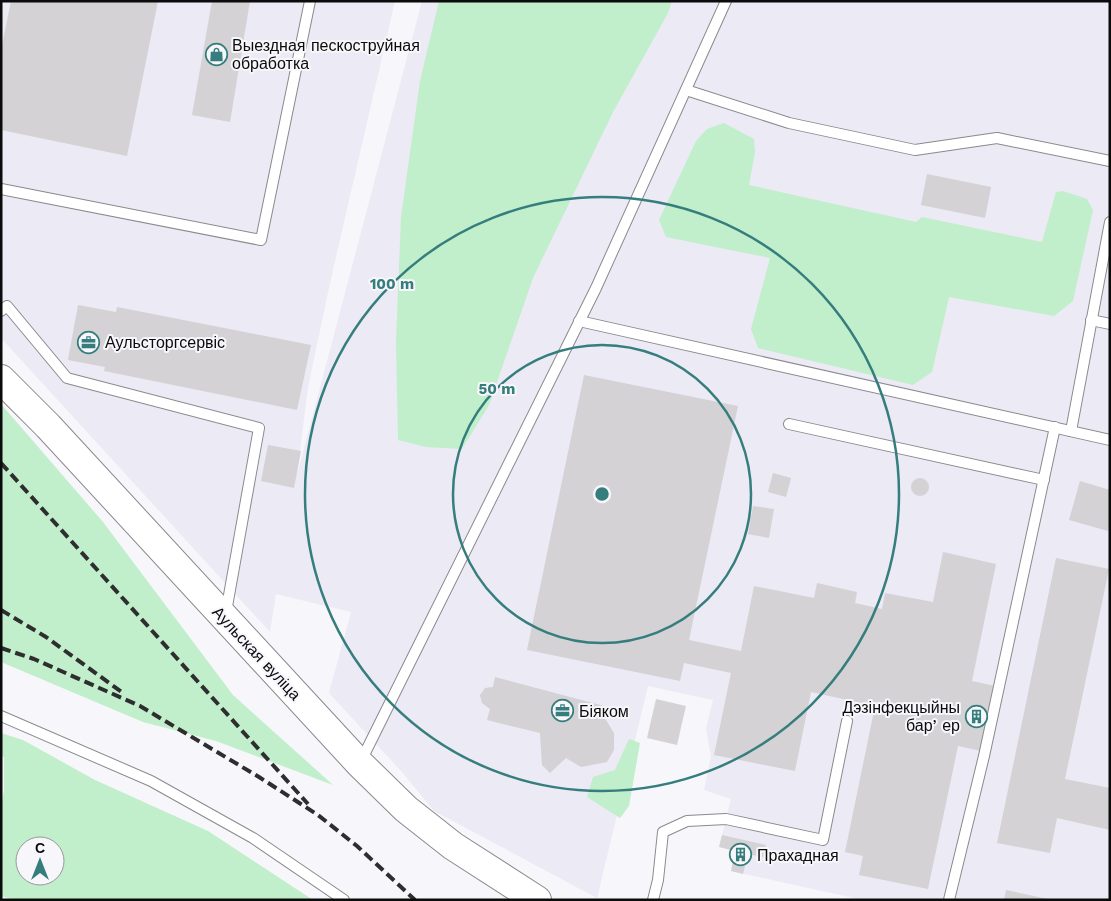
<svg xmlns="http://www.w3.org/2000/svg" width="1111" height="901" font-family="'Work Sans',sans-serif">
<rect width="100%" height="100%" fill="#f7f6fa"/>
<!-- built -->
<path fill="#ebeaf5" d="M 1,1 L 395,1 L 330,283 L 308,387 L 297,475 L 422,1 L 1110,1 L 1110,900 L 863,900 L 731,871 L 735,851 L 719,847 L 731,799 L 704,790 L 711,757 L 706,729 L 713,700 L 648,686 L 597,898 L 434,811 L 402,772 L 329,693 L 351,612 L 276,594 L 270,632 L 1,338 Z"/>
<!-- green -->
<g fill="#c1eecb" fill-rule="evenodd">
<path d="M 439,1 L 672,1 L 668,13 L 613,112 L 533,278 L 489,405 L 462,449 L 426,447 L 398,440 L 396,342 L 401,217 L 420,81 Z"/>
<path d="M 724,123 L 754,139 L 755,152 L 749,185 L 916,222 L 922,217 L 1042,242 L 1056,192 L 1063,191 L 1087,199 L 1093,210 L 1073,301 L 1054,316 L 949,297 L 932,372 L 913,385 L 758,348 L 751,329 L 770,258 L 666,237 L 659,220 L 696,141 L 707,129 Z"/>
<path d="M 1,404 L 103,522 L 233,695 L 333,785 L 216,741 L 143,722 L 1,662 Z"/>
<path d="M 1,733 L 23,740 L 95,780 L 208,831 L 313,900 L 14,900 L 1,896 L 1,806 L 4,791 L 4,757 L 1,756 ZM 25,846 L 55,846 L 55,876 L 25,876 Z"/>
<path d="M 629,739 L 640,743 L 629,806 L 620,818 L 587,797 L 593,777 L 615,770 Z"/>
</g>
<!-- building -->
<g fill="#d4d2d5">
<path d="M 11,1 L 158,1 L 127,156 L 1,130 L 1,50 Z"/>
<path d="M 212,1 L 250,1 L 230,122 L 192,115 Z"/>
<path d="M 927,174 L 991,187 L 985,218 L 921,205 Z"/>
<path d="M 78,305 L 116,312 L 117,307 L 311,345 L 297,410 L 104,371 L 105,367 L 68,360 Z"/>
<path d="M 584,375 L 738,406 L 689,640 L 741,651 L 754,586 L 814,598 L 817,583 L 857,592 L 855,603 L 882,609 L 885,593 L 933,602 L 943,552 L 996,564 L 972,681 L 995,686 L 981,751 L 958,746 L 928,889 L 859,875 L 863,856 L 845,852 L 875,706 L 811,692 L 795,771 L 714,755 L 731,673 L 684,663 L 680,681 L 527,650 Z"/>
<path d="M 268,445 L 301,451 L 294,488 L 261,481 Z"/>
<path d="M 773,473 L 791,478 L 786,497 L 768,492 Z"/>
<circle cx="920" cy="487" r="9"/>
<path d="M 1080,481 L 1110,490 L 1110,525 L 1108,531 L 1069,520 Z"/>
<path d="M 753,506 L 774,509 L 769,538 L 748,534 Z"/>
<path d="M 1056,558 L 1109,569 L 1065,779 L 1110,788 L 1110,830 L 1057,818 L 1050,853 L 997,843 Z"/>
<path d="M 495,677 L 604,706 L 601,716 L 606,720 L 614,733 L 614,750 L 607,762 L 581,767 L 566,758 L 550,773 L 542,765 L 540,733 L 487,720 L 490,709 L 482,703 L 480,695 L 485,688 L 493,687 Z"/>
<path d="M 656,699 L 686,706 L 677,745 L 647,738 Z"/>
<path d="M 722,835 L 766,845 L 763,857 L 748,854 L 743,874 L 731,871 L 735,851 L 719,847 Z"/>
<path d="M 1006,890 L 1048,899 L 1048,900 L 1004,900 Z"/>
</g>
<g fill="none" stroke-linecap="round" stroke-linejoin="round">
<defs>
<g id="lane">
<path d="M 686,90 L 789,123 L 915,150 L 997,138 L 1110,161"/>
<path d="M 1,189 L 261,240 L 310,1"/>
<path d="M 1,311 L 7,306 L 67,378 L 259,428 L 226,612"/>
<path d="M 1091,320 L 1110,324"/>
<path d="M 579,321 L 1110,440"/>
<path d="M 789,424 L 1044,480"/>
<path d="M 1071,431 L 1110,222"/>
<path d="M 1,716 L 151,781 L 253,838 L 344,900"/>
<path d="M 361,761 L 596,288 L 726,1"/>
<path d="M 653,900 L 658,880 L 663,832 L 687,821 L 726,819 L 823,840 L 847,721"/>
<path d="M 949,900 L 984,756 L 1055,427"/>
</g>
<path id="secondary" d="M 1,379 L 48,426 L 360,764 L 406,809 L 453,846 L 537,900"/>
</defs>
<!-- lane casing -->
<use href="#lane" stroke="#8a8a8d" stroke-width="12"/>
<!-- secondary casing -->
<use href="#secondary" stroke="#8a8a8d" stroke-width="30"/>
<!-- lane -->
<use href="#lane" stroke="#fff" stroke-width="10"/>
<!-- secondary -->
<use href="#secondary" stroke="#fff" stroke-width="28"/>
<!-- rail -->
<g stroke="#2e2e2f" stroke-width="4" stroke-dasharray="10 5" stroke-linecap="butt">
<path d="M 1,463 L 308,804"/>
<path d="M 1,610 L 46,637 L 123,693"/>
<path d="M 1,648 L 34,659 L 140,706 L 259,777 L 318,815 L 357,846 L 415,900"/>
</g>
</g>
<!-- distance rings -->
<g fill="none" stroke="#357e7d" stroke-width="2.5">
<circle cx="602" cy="494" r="149"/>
<circle cx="602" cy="494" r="297"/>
</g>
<!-- icons -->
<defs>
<symbol id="shop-ring" viewBox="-11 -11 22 22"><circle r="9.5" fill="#f7f6fa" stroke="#357e7d" stroke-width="1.5"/><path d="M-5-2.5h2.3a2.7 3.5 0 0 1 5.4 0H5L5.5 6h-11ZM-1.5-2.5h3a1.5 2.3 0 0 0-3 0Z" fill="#357e7d"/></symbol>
<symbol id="office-ring" viewBox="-11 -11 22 22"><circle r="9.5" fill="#f7f6fa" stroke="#357e7d" stroke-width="1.5"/><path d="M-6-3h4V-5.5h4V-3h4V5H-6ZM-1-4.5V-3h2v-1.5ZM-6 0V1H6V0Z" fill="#357e7d"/></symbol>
<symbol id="building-ring" viewBox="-11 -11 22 22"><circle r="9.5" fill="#f7f6fa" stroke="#357e7d" stroke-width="1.5"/><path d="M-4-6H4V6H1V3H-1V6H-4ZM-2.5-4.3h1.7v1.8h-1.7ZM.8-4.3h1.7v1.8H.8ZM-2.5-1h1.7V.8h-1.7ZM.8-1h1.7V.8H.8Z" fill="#357e7d"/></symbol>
</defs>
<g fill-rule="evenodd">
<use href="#shop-ring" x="204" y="42" width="25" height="25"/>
<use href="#office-ring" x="76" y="330" width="25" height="25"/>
<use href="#office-ring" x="550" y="698" width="25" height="25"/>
<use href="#building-ring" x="964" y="704" width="25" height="25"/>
<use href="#building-ring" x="728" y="842" width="25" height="25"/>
</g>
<g text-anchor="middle" stroke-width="4" stroke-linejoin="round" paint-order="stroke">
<!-- poi labels -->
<g font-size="16" fill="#0b0b0c" stroke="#f7f6fa" text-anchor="start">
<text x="232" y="51">Выездная пескоструйная<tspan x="232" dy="18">обработка</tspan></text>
<text x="105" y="348">Аульсторгсервіс</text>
<text x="960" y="713" text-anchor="end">Дэзінфекцыйны<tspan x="960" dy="18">барʼер</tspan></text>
<text x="579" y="717">Біяком</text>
<text x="757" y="861">Прахадная</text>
</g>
<!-- street labels -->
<g font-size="16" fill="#0b0b0c" stroke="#f7f6fa">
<text transform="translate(257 653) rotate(47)" y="6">Аульская вуліца</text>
</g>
</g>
<circle cx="602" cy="494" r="8" fill="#357e7d" stroke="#f7f6fa" stroke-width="2.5"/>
<g font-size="15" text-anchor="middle" font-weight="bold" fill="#357e7d" stroke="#f7f6fa" stroke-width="4" stroke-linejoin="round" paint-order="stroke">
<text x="392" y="289">100 m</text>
<text x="497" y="394">50 m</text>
</g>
<!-- border -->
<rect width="1111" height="901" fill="none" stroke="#0b0b0c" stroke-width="5"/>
<!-- north arrow -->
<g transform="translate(40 861)"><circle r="24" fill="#f7f6fa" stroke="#99989b"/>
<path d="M0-4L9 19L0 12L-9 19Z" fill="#357e7d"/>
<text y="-8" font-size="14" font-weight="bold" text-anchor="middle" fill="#0b0b0c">С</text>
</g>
</svg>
